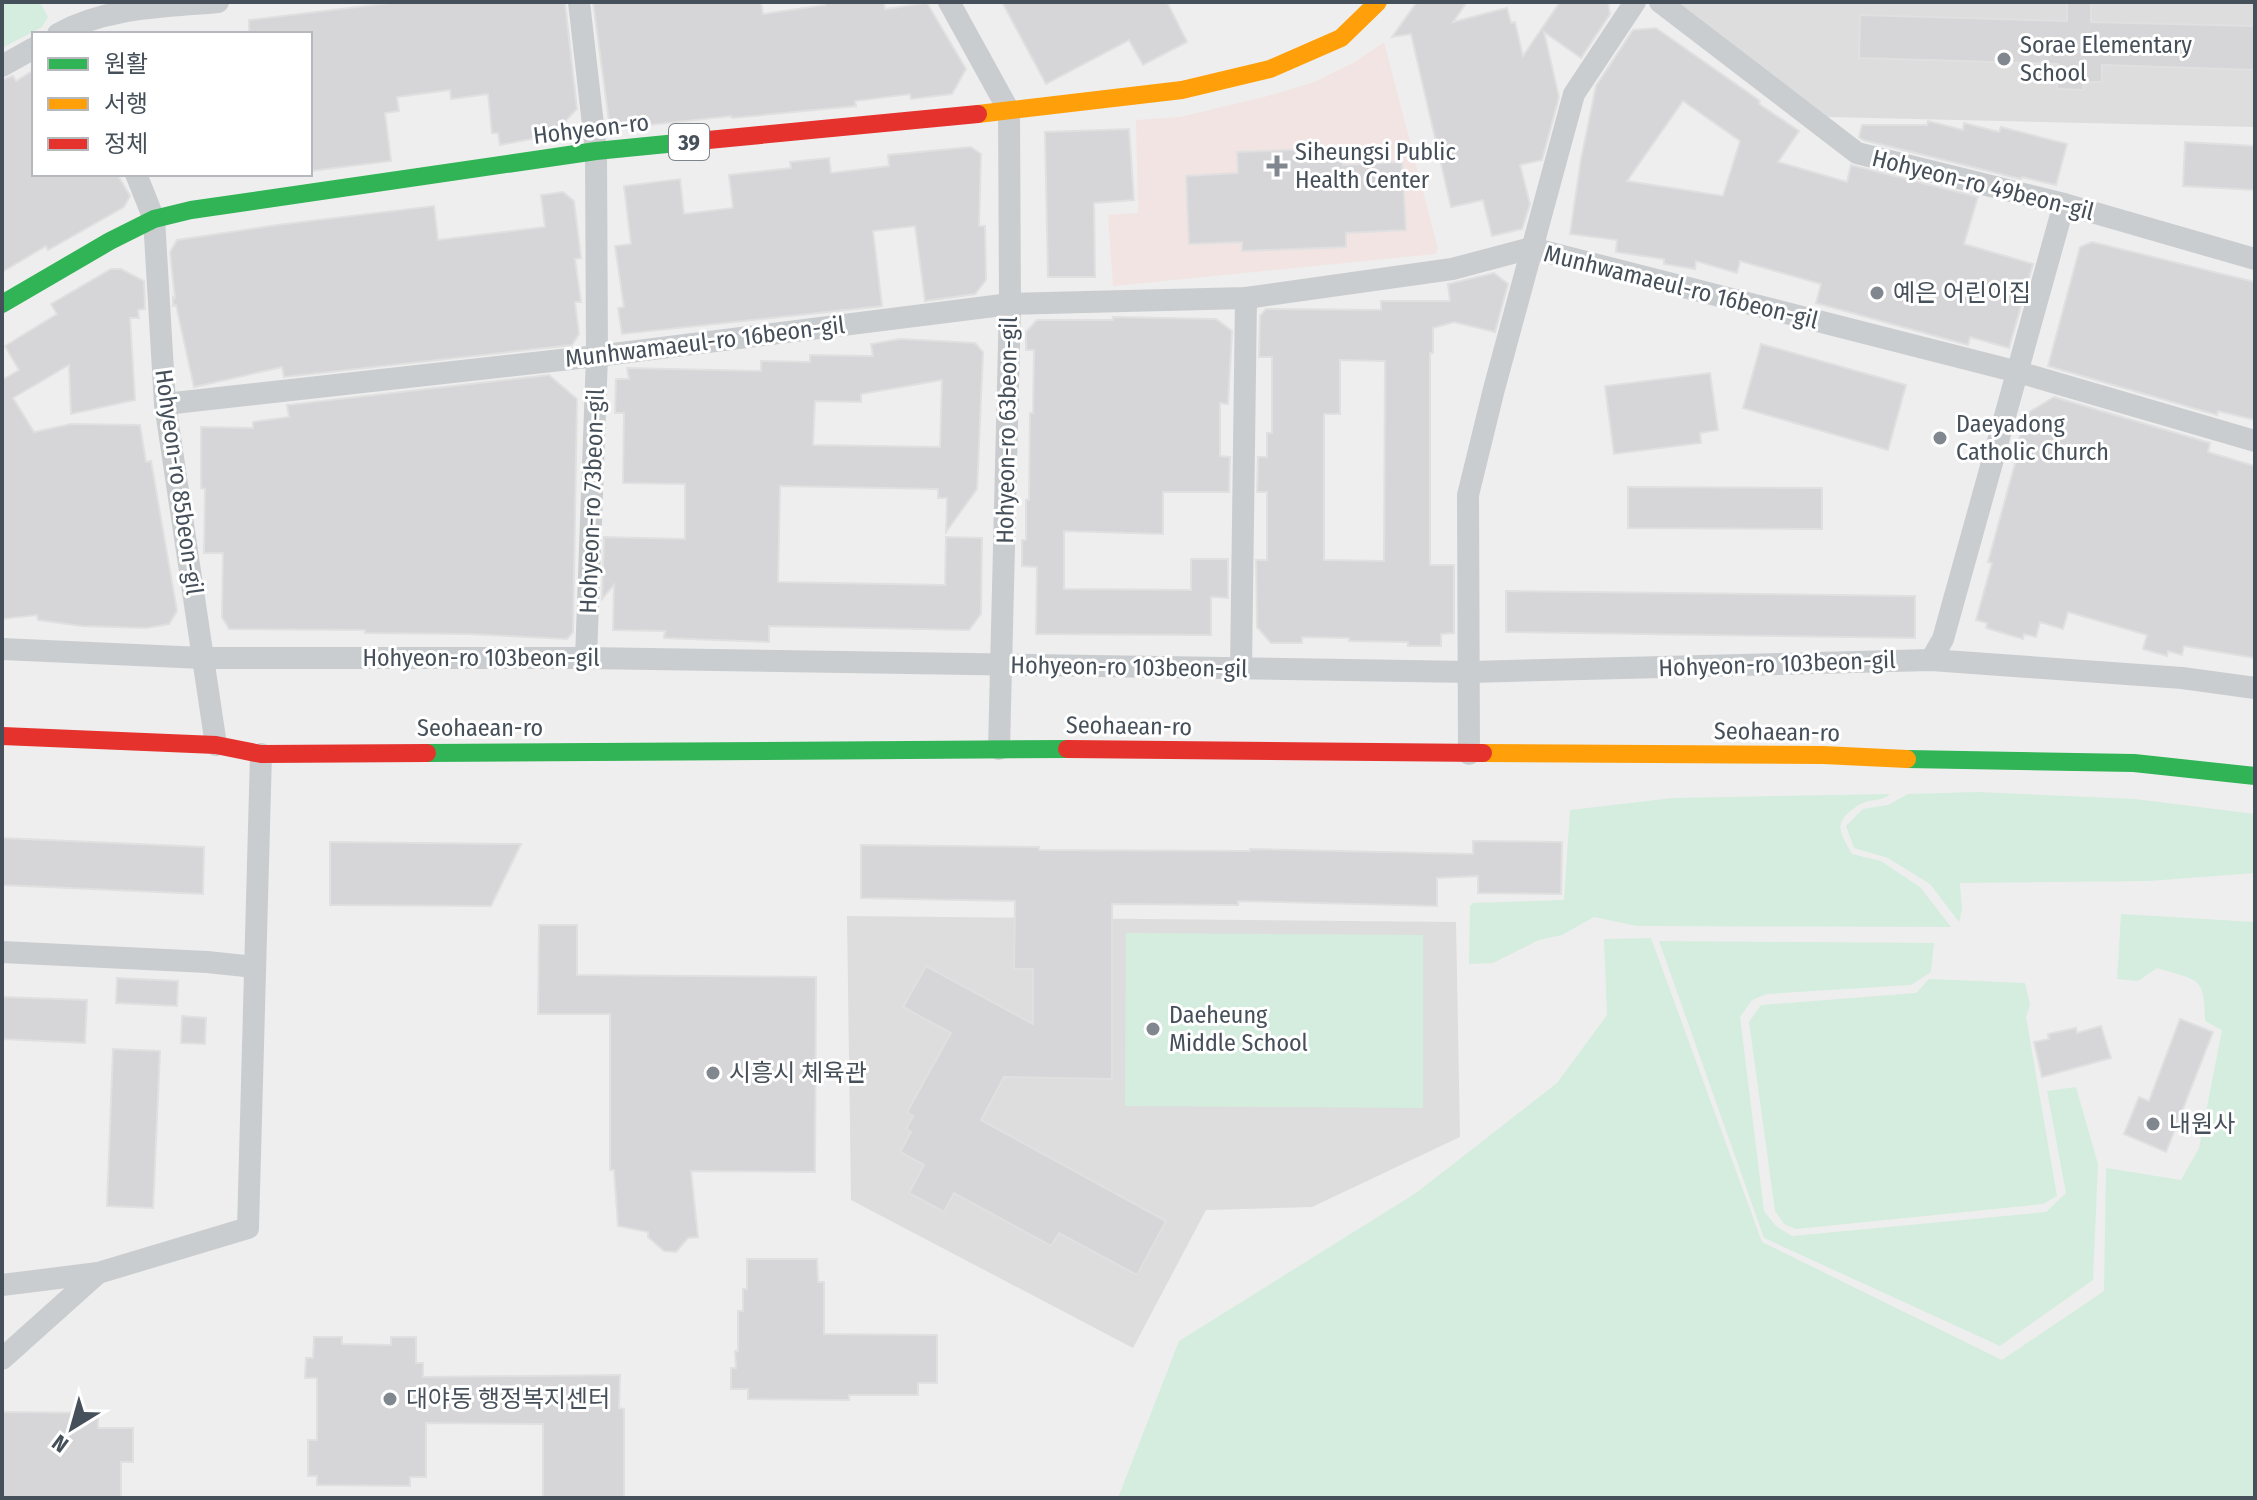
<svg xmlns="http://www.w3.org/2000/svg" width="2257" height="1500" font-family="'Fira Sans Condensed','Noto Sans KR',sans-serif">
<rect width="100%" height="100%" fill="#efeeee"/>
<!-- education -->
<g fill="#ddddde">
<path d="M 1678,2 L 2255,2 L 2255,127 L 1828,117 Z"/>
<path d="M 847,916 L 1456,922 L 1460,1137 L 1312,1207 L 1206,1210 L 1133,1348 L 851,1200 Z"/>
</g>
<!-- medical -->
<path fill="#f1e4e2" d="M 1384,42 L 1438,249 L 1435,254 L 1113,286 L 1108,215 L 1138,213 L 1136,120 L 1180,117 L 1268,96 L 1314,82 L 1355,62 Z"/>
<!-- green -->
<g fill="#d4eddf">
<path d="M 2,2 L 40,2 L 48,17 L 42,27 L 2,48 Z"/>
<path d="M 1978,792 L 2135,799 L 2255,814 L 2255,873 L 2149,881 L 1960,883 L 1962,909 L 1959,922 L 1930,884 L 1888,858 L 1854,848 L 1846,826 L 1863,809 L 1888,805 L 1908,794 Z"/>
<path d="M 1890,794 C 1882,801 1875,799 1865,802 C 1859,804 1853,809 1848,813 C 1833,827 1844,839 1852,854 L 1881,861 L 1920,887 L 1951,927 L 1637,926 L 1594,917 L 1562,935 L 1539,940 L 1493,963 L 1469,964 L 1470,906 L 1473,903 L 1564,900 L 1570,810 L 1673,798 Z"/>
<path d="M 2121,914 L 2255,922 L 2255,1498 L 1118,1498 L 1179,1341 L 1416,1193 L 1557,1083 L 1607,1015 L 1604,939 L 1651,938 L 1762,1242 L 2002,1360 L 2104,1291 L 2106,1168 L 2181,1180 L 2199,1148 L 2222,1030 L 2205,1021 C 2205,975 2198,981 2157,968 L 2138,981 L 2117,979 Z"/>
<path d="M 1126,933 L 1423,935 L 1423,1108 L 1125,1106 Z"/>
<path d="M 1659,941 L 1934,943 L 1931,972 L 1911,985 L 1767,994 L 1752,1000 L 1740,1017 L 1764,1211 L 1776,1226 L 1792,1236 L 2046,1212 L 2066,1193 L 2047,1091 L 2076,1087 L 2098,1164 L 2093,1280 L 2000,1346 L 1764,1238 Z"/>
<path d="M 1929,979 L 2025,983 L 2030,1005 L 2026,1017 L 2057,1196 L 2043,1204 L 1796,1229 L 1784,1224 L 1775,1211 L 1749,1022 L 1761,1005 L 1916,993 Z"/>
</g>
<!-- building -->
<g fill="#d6d6d8" stroke="#e0e0e1" stroke-width="2" fill-rule="evenodd">
<path d="M 398,2 L 565,2 L 577,109 L 562,125 L 541,137 L 500,145 L 498,133 L 492,133 L 488,94 L 451,99 L 450,90 L 397,97 L 399,111 L 385,113 L 391,161 L 310,171 L 310,34 L 249,34 L 249,20 Z"/>
<path d="M 593,2 L 761,2 L 763,14 L 825,5 L 825,2 L 884,2 L 885,9 L 927,3 L 966,69 L 952,94 L 911,99 L 910,94 L 855,101 L 856,106 L 732,118 L 731,116 L 621,128 L 609,121 Z"/>
<path d="M 1002,2 L 1167,2 L 1187,42 L 1143,65 L 1129,40 L 1046,84 Z"/>
<path d="M 1417,2 L 1467,2 L 1453,22 L 1507,8 L 1511,23 L 1515,22 L 1523,56 L 1560,2 L 1608,2 L 1610,14 L 1581,58 L 1544,32 L 1559,97 L 1542,160 L 1520,165 L 1530,204 L 1522,229 L 1492,236 L 1483,200 L 1451,207 L 1411,34 L 1392,37 Z"/>
<path d="M 2067,2 L 2091,2 L 2091,22 L 2255,26 L 2255,70 L 2102,65 L 2102,82 L 2084,82 L 2083,90 L 2057,89 L 2058,64 L 1859,58 L 1860,15 L 2067,21 Z"/>
<path d="M 1656,28 L 1760,101 L 1759,104 L 1799,131 L 1778,162 L 1847,182 L 1851,165 L 1978,197 L 1964,244 L 2033,264 L 2009,348 L 1970,337 L 1968,345 L 1816,303 L 1821,284 L 1740,261 L 1737,273 L 1696,261 L 1695,269 L 1664,264 L 1664,259 L 1616,252 L 1617,240 L 1570,234 L 1581,159 L 1596,86 L 1633,30 ZM 1683,101 L 1740,141 L 1723,196 L 1627,181 Z"/>
<path d="M 34,70 L 34,174 L 117,174 L 130,196 L 124,207 L 48,250 L 46,246 L 2,272 L 2,80 L 13,76 L 16,81 Z"/>
<path d="M 1928,121 L 1963,130 L 1964,123 L 1999,132 L 2001,127 L 2067,144 L 2056,185 L 2022,177 L 2021,179 L 1863,140 L 1859,137 L 1862,125 L 1927,125 Z"/>
<path d="M 1129,129 L 1134,200 L 1094,203 L 1095,277 L 1048,277 L 1045,132 Z"/>
<path d="M 2185,142 L 2255,146 L 2255,190 L 2183,186 Z"/>
<path d="M 971,147 L 981,154 L 979,226 L 985,226 L 986,280 L 975,294 L 925,301 L 915,226 L 873,231 L 882,306 L 622,334 L 618,308 L 624,307 L 615,246 L 631,244 L 624,186 L 680,179 L 684,214 L 733,208 L 729,175 L 791,168 L 790,162 L 829,158 L 831,173 L 889,166 L 888,155 Z"/>
<path d="M 1342,148 L 1343,165 L 1402,162 L 1406,230 L 1346,233 L 1346,247 L 1242,251 L 1242,242 L 1189,244 L 1186,176 L 1238,173 L 1237,152 Z"/>
<path d="M 563,192 L 574,201 L 581,258 L 575,259 L 581,302 L 575,302 L 579,334 L 572,345 L 284,377 L 282,367 L 194,387 L 176,305 L 173,306 L 173,297 L 175,298 L 170,252 L 177,240 L 277,225 L 434,206 L 438,240 L 545,227 L 541,195 Z"/>
<path d="M 2092,242 L 2255,282 L 2255,420 L 2218,411 L 2217,415 L 2048,366 L 2080,247 Z"/>
<path d="M 111,269 L 121,269 L 144,281 L 145,309 L 138,310 L 139,318 L 130,318 L 135,400 L 71,414 L 69,365 L 13,398 L 34,432 L 71,424 L 140,425 L 146,462 L 151,461 L 177,611 L 169,624 L 146,628 L 82,626 L 38,620 L 37,615 L 2,619 L 2,380 L 19,370 L 5,346 L 57,314 L 51,304 Z"/>
<path d="M 1494,273 L 1508,284 L 1495,332 L 1454,322 L 1433,328 L 1433,353 L 1430,353 L 1430,565 L 1454,565 L 1454,633 L 1441,634 L 1441,646 L 1408,646 L 1408,642 L 1349,641 L 1349,638 L 1302,637 L 1302,643 L 1271,643 L 1257,627 L 1256,560 L 1267,560 L 1267,492 L 1257,492 L 1258,457 L 1267,457 L 1267,433 L 1272,433 L 1272,357 L 1259,357 L 1260,316 L 1266,309 L 1381,310 L 1381,301 L 1450,301 L 1448,284 ZM 1340,360 L 1385,361 L 1384,561 L 1324,560 L 1324,414 L 1340,414 Z"/>
<path d="M 1113,317 L 1216,319 L 1232,331 L 1228,404 L 1220,403 L 1220,456 L 1230,457 L 1229,492 L 1163,492 L 1163,534 L 1064,531 L 1064,589 L 1191,590 L 1191,559 L 1228,559 L 1228,598 L 1211,597 L 1211,635 L 1036,634 L 1037,567 L 1022,566 L 1022,540 L 1026,540 L 1026,500 L 1029,500 L 1030,413 L 1033,413 L 1034,350 L 1026,350 L 1026,332 L 1037,320 L 1113,320 Z"/>
<path d="M 900,339 L 975,343 L 983,352 L 977,489 L 946,532 L 947,498 L 938,498 L 938,489 L 780,486 L 778,582 L 945,585 L 946,537 L 982,538 L 981,614 L 969,630 L 769,626 L 769,642 L 664,638 L 665,631 L 613,630 L 614,585 L 602,599 L 604,537 L 685,539 L 685,484 L 623,483 L 624,413 L 615,413 L 616,379 L 629,379 L 627,368 L 761,371 L 761,361 L 810,362 L 810,355 L 873,356 L 871,344 ZM 942,380 L 940,447 L 813,445 L 815,401 L 861,402 L 861,394 Z"/>
<path d="M 1761,344 L 1906,385 L 1888,450 L 1743,408 Z"/>
<path d="M 1710,373 L 1718,430 L 1700,433 L 1701,443 L 1614,454 L 1605,386 Z"/>
<path d="M 549,375 L 577,399 L 573,632 L 567,639 L 469,634 L 365,633 L 365,630 L 229,629 L 222,617 L 223,553 L 204,553 L 205,489 L 201,488 L 201,427 L 253,428 L 253,422 L 289,417 L 287,405 Z"/>
<path d="M 2054,397 L 2210,443 L 2208,452 L 2255,466 L 2255,658 L 2184,646 L 2182,655 L 2168,651 L 2167,656 L 2143,649 L 2147,635 L 2068,612 L 2063,629 L 2040,622 L 2036,637 L 2024,634 L 2023,639 L 1986,628 L 1987,623 L 1976,620 L 1992,563 L 1988,562 L 2019,449 L 2016,448 L 2026,414 Z"/>
<path d="M 1628,487 L 1822,488 L 1822,529 L 1628,528 Z"/>
<path d="M 1506,591 L 1915,596 L 1915,638 L 1506,632 Z"/>
<path d="M 2,838 L 204,847 L 203,894 L 2,885 Z"/>
<path d="M 1473,841 L 1562,842 L 1561,894 L 1478,893 L 1478,876 L 1437,878 L 1437,906 L 1238,901 L 1238,905 L 1112,904 L 1112,1079 L 1004,1077 L 981,1120 L 1166,1221 L 1137,1275 L 1059,1233 L 1051,1246 L 954,1193 L 944,1212 L 909,1193 L 924,1165 L 900,1152 L 911,1132 L 906,1129 L 913,1116 L 907,1112 L 951,1033 L 903,1007 L 926,966 L 1033,1024 L 1033,969 L 1014,969 L 1015,901 L 861,898 L 861,845 L 1039,847 L 1039,850 L 1250,851 L 1250,849 L 1473,854 Z"/>
<path d="M 330,842 L 521,844 L 491,906 L 330,905 Z"/>
<path d="M 539,925 L 577,925 L 577,975 L 816,977 L 815,1172 L 691,1171 L 698,1237 L 688,1238 L 676,1252 L 664,1251 L 648,1237 L 648,1232 L 618,1226 L 614,1170 L 610,1170 L 610,1014 L 538,1014 Z"/>
<path d="M 117,978 L 178,981 L 177,1006 L 116,1003 Z"/>
<path d="M 2,997 L 87,1000 L 85,1043 L 2,1039 Z"/>
<path d="M 182,1016 L 206,1018 L 205,1044 L 181,1043 Z"/>
<path d="M 2180,1019 L 2213,1032 L 2166,1152 L 2124,1134 L 2139,1097 L 2149,1101 Z"/>
<path d="M 2101,1026 L 2111,1058 L 2042,1077 L 2034,1042 L 2049,1039 L 2048,1034 L 2076,1028 L 2077,1033 Z"/>
<path d="M 113,1049 L 160,1051 L 153,1208 L 107,1206 Z"/>
<path d="M 747,1259 L 817,1259 L 818,1282 L 824,1282 L 824,1334 L 937,1335 L 937,1383 L 918,1383 L 918,1395 L 849,1395 L 849,1400 L 748,1399 L 748,1389 L 731,1389 L 731,1368 L 736,1368 L 735,1351 L 738,1351 L 738,1311 L 743,1311 L 743,1289 L 747,1289 Z"/>
<path d="M 314,1337 L 342,1337 L 342,1344 L 391,1345 L 391,1337 L 416,1337 L 416,1363 L 423,1363 L 423,1377 L 620,1375 L 619,1408 L 624,1409 L 624,1498 L 543,1498 L 543,1424 L 426,1423 L 426,1477 L 410,1477 L 410,1486 L 317,1485 L 317,1476 L 308,1476 L 308,1440 L 317,1440 L 317,1378 L 305,1378 L 306,1358 L 313,1358 Z"/>
<path d="M 2,1412 L 98,1413 L 98,1428 L 133,1428 L 133,1462 L 121,1462 L 121,1498 L 2,1498 Z"/>
</g>
<g fill="none" stroke-linecap="round" stroke-linejoin="round">
<!-- street -->
<g stroke="#cacdcf" stroke-width="22">
<path d="M 579,2 L 596,151 L 597,356 L 586,658"/>
<path d="M 949,2 L 1009,111 L 1010,304 L 999,749"/>
<path d="M 1660,2 L 1857,153 L 2064,204 L 2255,259"/>
<path d="M 58,34 C 106,7 164,7 218,2"/>
<path d="M 2,66 L 34,48"/>
<path d="M 136,174 L 154,219 L 165,404 L 216,745"/>
<path d="M 165,404 L 597,356 L 1010,304 L 1246,298 L 1452,269 L 1531,248 L 2018,372 L 2255,441"/>
<path d="M 2,649 L 203,658 L 586,658 L 1470,672 L 1931,660 L 2182,678 L 2255,688"/>
<path d="M 1931,660 L 1943,639 L 2064,204"/>
<path d="M 1241,669 L 1246,298"/>
<path d="M 1469,754 L 1468,495 L 1494,389 L 1574,94 L 1635,2"/>
<path d="M 2,952 L 207,962 L 255,967"/>
<path d="M 2,1285 L 98,1273"/>
<path d="M 2,1359 L 98,1273 L 248,1228 L 261,754"/>
</g>
<!-- fast -->
<g stroke="#30b455" stroke-width="18">
<path d="M 2,304 L 110,241 L 154,219 L 191,210 L 596,151 L 677,143"/>
<path d="M 427,753 L 1067,749"/>
<path d="M 1907,759 L 2134,763 L 2255,776"/>
</g>
<!-- slow -->
<g stroke="#ff9f0a" stroke-width="18">
<path d="M 978,114 L 1182,90 L 1270,69 L 1341,38 L 1378,2"/>
<path d="M 1483,753 L 1823,755 L 1907,759"/>
</g>
<!-- jam -->
<g stroke="#e5322d" stroke-width="18">
<path d="M 677,143 L 978,114"/>
<path d="M 2,736 L 216,745 L 261,754 L 427,753"/>
<path d="M 1067,749 L 1483,753"/>
</g>
</g>
<!-- markers -->
<g fill="#81878e" stroke="#fff" stroke-width="3">
<circle cx="2004" cy="59" r="8"/>
<path d="M1273 154h8v8h8v8h-8v8h-8v-8h-8v-8h8z"/>
<circle cx="1877" cy="293" r="8"/>
<circle cx="1940" cy="438" r="8"/>
<circle cx="1153" cy="1029" r="8"/>
<circle cx="713" cy="1073" r="8"/>
<circle cx="2153" cy="1124" r="8"/>
<circle cx="390" cy="1399" r="8"/>
</g>
<g text-anchor="middle" stroke-width="6" stroke-linejoin="round" paint-order="stroke">
<!-- shield labels -->
<rect fill="#fff" stroke="#7e848c" stroke-width="2" x="669" y="124" width="40" height="36" rx="6"/>
<g font-size="22" font-weight="bold" fill="#46505a">
<text x="689" y="150">39</text>
</g>
<!-- poi labels -->
<g font-size="24" fill="#46505a" stroke="#fff" text-anchor="start">
<text x="2020" y="53">Sorae Elementary<tspan x="2020" dy="28">School</tspan></text>
<text x="1295" y="160">Siheungsi Public<tspan x="1295" dy="28">Health Center</tspan></text>
<text x="1893" y="301">예은 어린이집</text>
<text x="1956" y="432">Daeyadong<tspan x="1956" dy="28">Catholic Church</tspan></text>
<text x="1169" y="1023">Daeheung<tspan x="1169" dy="28">Middle School</tspan></text>
<text x="729" y="1081">시흥시 체육관</text>
<text x="2169" y="1132">내원사</text>
<text x="406" y="1407">대야동 행정복지센터</text>
</g>
<!-- street labels -->
<g font-size="24" fill="#46505a" stroke="#fff">
<text transform="translate(591 129) rotate(-7)" y="8">Hohyeon-ro</text>
<text transform="translate(1983 185) rotate(14)" y="8">Hohyeon-ro 49beon-gil</text>
<text transform="translate(1681 287) rotate(14)" y="8">Munhwamaeul-ro 16beon-gil</text>
<text transform="translate(705 342) rotate(-7)" y="8">Munhwamaeul-ro 16beon-gil</text>
<text transform="translate(1007 430) rotate(-89)" y="8">Hohyeon-ro 63beon-gil</text>
<text transform="translate(179 482) rotate(82)" y="8">Hohyeon-ro 85beon-gil</text>
<text transform="translate(592 501) rotate(-88)" y="8">Hohyeon-ro 73beon-gil</text>
<text x="481" y="666">Hohyeon-ro 103beon-gil</text>
<text transform="translate(1777 664) rotate(-2)" y="8">Hohyeon-ro 103beon-gil</text>
<text transform="translate(1129 667) rotate(1)" y="8">Hohyeon-ro 103beon-gil</text>
<text transform="translate(1129 726) rotate(1)" y="8">Seohaean-ro</text>
<text x="480" y="736">Seohaean-ro</text>
<text transform="translate(1777 732) rotate(1)" y="8">Seohaean-ro</text>
</g>
</g>
<!-- border -->
<rect width="2257" height="1500" fill="none" stroke="#46505a" stroke-width="8"/>
<!-- legend -->
<rect x="32" y="32" width="280" height="144" fill="#ffffff" stroke="#b5b9bd" stroke-width="2"/>
<rect x="48" y="58" width="40" height="12" fill="#30b455" stroke="#b5b9bd" stroke-width="2"/>
<text x="104" y="72" font-size="24" fill="#46505a">원활</text>
<rect x="48" y="98" width="40" height="12" fill="#ff9f0a" stroke="#b5b9bd" stroke-width="2"/>
<text x="104" y="112" font-size="24" fill="#46505a">서행</text>
<rect x="48" y="138" width="40" height="12" fill="#e5322d" stroke="#b5b9bd" stroke-width="2"/>
<text x="104" y="152" font-size="24" fill="#46505a">정체</text>
<!-- north arrow -->
<g transform="translate(72 1428) rotate(217)" stroke="#ffffff" stroke-width="6" paint-order="stroke">
<path d="M0-6L14 30L0 20L-14 30Z" fill="#46505a"/>
<text y="-12" font-size="22" font-weight="bold" text-anchor="middle" fill="#46505a">N</text>
</g>
</svg>
